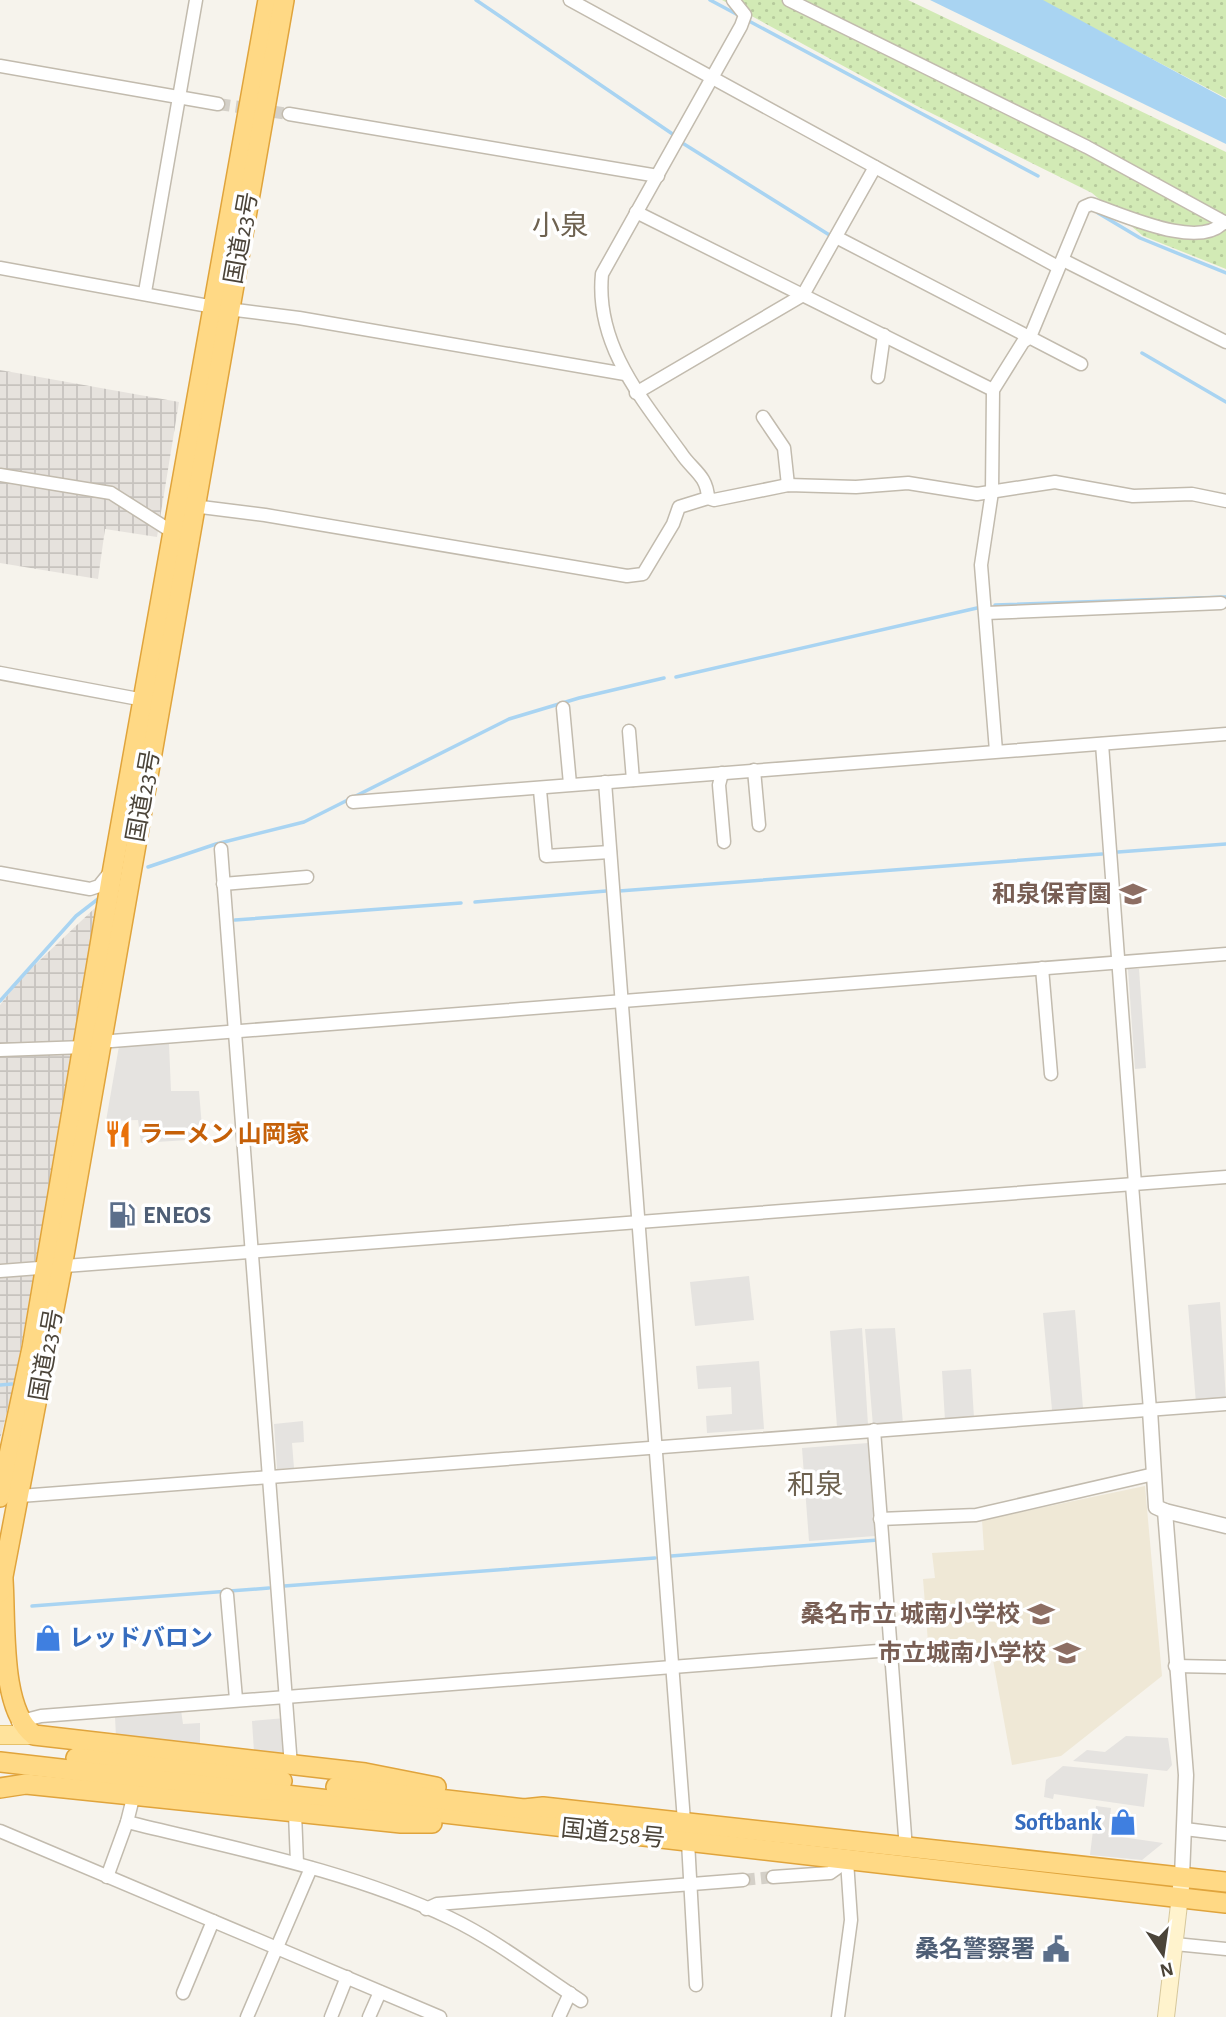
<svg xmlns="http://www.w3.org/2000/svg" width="1226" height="2017" font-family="'Alegreya Sans','Noto Sans JP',sans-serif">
<defs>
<pattern id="industrial-grid" width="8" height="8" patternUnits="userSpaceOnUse" patternTransform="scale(1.75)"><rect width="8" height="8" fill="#e6e2dd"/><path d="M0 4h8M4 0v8" fill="none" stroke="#c7c3be"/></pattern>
<pattern id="grass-dots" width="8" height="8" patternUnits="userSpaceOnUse" patternTransform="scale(1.75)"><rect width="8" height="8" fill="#d2eab5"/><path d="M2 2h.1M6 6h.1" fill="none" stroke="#b6ca9c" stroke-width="1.8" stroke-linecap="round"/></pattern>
</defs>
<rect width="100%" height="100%" fill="#f6f3ec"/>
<!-- industrial -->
<g fill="url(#industrial-grid)">
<path d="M 0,370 L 179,402 L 157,537 L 105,529 L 98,579 L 0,563 Z"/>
<path d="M 98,905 L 17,1370 L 0,1440 L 0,1005 L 21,978 Z"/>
</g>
<!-- education -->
<path fill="#efe8d6" d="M 1145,1486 L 1162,1676 L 1061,1756 L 1012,1765 L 991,1649 L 929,1655 L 923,1579 L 935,1578 L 932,1553 L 984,1550 L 982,1520 Z"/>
<!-- grass -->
<g fill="url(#grass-dots)">
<path d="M 722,0 L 908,0 L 1226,152 L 1226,269 L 1143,236 L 1092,193 L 915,105 Z"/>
<path d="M 1226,0 L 1226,98 L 1042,1 L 1043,0 Z"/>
</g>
<!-- parking -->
<g fill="#e5e3e0">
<path d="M 1128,969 L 1139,969 L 1146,1068 L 1135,1069 Z"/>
<path d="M 169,1044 L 171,1091 L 199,1091 L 203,1139 L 141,1143 L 138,1120 L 106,1121 L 119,1046 Z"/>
<path d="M 749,1276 L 754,1320 L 695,1326 L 690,1282 Z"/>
<path d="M 1220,1302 L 1226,1400 L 1196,1403 L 1188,1305 Z"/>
<path d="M 1075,1310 L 1083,1408 L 1052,1410 L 1043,1313 Z"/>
<path d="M 862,1328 L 868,1425 L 837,1427 L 830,1331 Z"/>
<path d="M 895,1328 L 903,1424 L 873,1426 L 865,1329 Z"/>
<path d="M 759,1361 L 764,1429 L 707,1433 L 706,1416 L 732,1414 L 731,1387 L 698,1389 L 696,1366 Z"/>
<path d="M 971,1369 L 974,1418 L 945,1420 L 942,1371 Z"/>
<path d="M 303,1421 L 304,1442 L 292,1443 L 294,1468 L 277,1469 L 274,1424 Z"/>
<path d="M 868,1443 L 875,1536 L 809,1541 L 802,1448 Z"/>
<path d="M 181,1710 L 183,1724 L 200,1723 L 200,1746 L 116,1737 L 115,1717 Z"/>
<path d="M 285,1718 L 289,1757 L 254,1752 L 252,1721 Z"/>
<path d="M 1126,1736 L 1168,1738 L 1172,1765 L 1167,1771 L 1073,1761 L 1087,1750 L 1105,1752 Z"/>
<path d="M 1063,1766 L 1148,1774 L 1144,1807 L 1054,1794 L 1053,1799 L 1044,1797 L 1046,1780 Z"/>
<path d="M 1096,1806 L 1111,1808 L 1108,1835 L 1163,1843 L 1142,1860 L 1090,1855 Z"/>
</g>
<!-- water -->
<path fill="#a9d4f2" d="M 930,0 L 1043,0 L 1226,99 L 1226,144 Z"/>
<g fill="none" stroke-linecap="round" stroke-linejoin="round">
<!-- stream -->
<g stroke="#a9d4f2" stroke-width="3.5">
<path d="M 476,0 L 674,135"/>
<path d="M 710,0 L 740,16"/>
<path d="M 747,20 L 1038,176"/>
<path d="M 684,144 L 831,236"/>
<path d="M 1098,213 L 1140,238 L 1226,273"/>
<path d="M 1142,353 L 1226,402"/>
<path d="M 995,605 L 1226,597"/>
<path d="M 676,677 L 977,608"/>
<path d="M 1118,852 L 1226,844"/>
<path d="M 148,867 L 216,844 L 304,822 L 509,719 L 579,698 L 664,678"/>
<path d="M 619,891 L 1102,854"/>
<path d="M 475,902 L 606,891"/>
<path d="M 235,920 L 461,903"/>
<path d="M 0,1001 L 76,916 L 98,899"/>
<path d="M 0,1385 L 12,1384"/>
<path d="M 671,1556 L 878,1540"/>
<path d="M 284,1586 L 655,1558"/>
<path d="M 32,1606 L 269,1588"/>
</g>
<!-- minor-tunnel -->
<g stroke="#d4d0c8" stroke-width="12" stroke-dasharray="12 6" stroke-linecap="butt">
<path d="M 218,104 L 289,114"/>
<path d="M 743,1880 L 773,1877"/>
</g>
<defs>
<g id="minor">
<path d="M 570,0 L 1058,267"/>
<path d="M 789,0 L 1087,147 L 1226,223"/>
<path d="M 0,66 L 218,104"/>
<path d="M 289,114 L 658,176"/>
<path d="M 636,212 L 993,390"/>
<path d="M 836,237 L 1081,364"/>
<path d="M 1063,260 L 1226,342"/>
<path d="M 0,268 L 214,307"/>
<path d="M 145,292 L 196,0"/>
<path d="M 228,309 L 299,318 L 625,374"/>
<path d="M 878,377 L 884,335"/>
<path d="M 636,393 L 803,295 L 875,167"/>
<path d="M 763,417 L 784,448 L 788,485"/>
<path d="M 0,475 L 111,493 L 174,533"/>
<path d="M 708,498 L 714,500 L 788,485 L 856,487 L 908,483 L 977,494 L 1055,482 L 1133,496 L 1192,494 L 1226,501"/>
<path d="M 193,506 L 265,515 L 627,576 L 643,574 L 673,524 L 679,507 L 708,498 C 707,475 692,470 681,453 C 642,399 595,345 602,274 L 741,26 L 745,15 L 733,0"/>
<path d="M 986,613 L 1221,603"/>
<path d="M 0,673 L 144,700"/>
<path d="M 563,708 L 570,784"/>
<path d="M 629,731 L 633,780"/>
<path d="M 1102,744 L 1135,1184"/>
<path d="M 996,751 L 981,565 L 992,492 L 993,390 L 1023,342 L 1030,337 L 1084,207 L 1091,204 C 1122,214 1199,251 1224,222"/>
<path d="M 754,770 L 759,825"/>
<path d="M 722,773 L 719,785 L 724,842"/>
<path d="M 605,782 L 684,1821"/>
<path d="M 540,790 L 546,856 L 610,852"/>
<path d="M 353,802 L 1226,734"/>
<path d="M 221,849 L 291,1766"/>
<path d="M 0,873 L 90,889 L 99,886 L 111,871"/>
<path d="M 223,884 L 307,877"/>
<path d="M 1042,968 L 1051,1074"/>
<path d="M 99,1042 L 1226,954"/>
<path d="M 0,1050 L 85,1047"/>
<path d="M 1132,1185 L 1150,1410"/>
<path d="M 0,1271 L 1226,1177"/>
<path d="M 874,1430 L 906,1849"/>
<path d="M 20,1496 L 1226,1404"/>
<path d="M 880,1519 L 976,1515 L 1154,1474"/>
<path d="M 227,1595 L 236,1699"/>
<path d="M 1175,1666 L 1226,1667"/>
<path d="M 18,1722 L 41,1716 L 891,1650"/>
<path d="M 295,1813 L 297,1863"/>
<path d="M 127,1822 C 236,1849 348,1870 450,1918 C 496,1940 538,1973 581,2001"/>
<path d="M 1185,1829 L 1226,1834"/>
<path d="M 0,1831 L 440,2017"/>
<path d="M 688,1842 L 696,1985"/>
<path d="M 107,1877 L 127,1822 L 135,1790"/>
<path d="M 773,1877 L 830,1873 L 847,1861"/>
<path d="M 426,1909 L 437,1904 L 743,1880"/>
<path d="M 1175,1944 L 1226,1949"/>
<path d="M 183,1993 L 213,1921"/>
<path d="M 247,2017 L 311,1868"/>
<path d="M 331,2017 L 347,1977"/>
<path d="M 369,2017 L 380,1992"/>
<path d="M 559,2017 L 570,1993"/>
<path d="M 838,2017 L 851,1920 L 847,1861"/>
</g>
<g id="tertiary">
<path d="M 1150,1410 L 1156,1507 L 1165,1511 L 1186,1775 L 1182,1877"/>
<path d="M 1165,1511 L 1226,1526"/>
</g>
<path id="secondary" d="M 1166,2017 L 1181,1887"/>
<path id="primary" d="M 0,1735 L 34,1735"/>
<g id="trunk">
<path d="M 0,1497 L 32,1348 L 113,868 L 268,0"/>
<path d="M 3,1580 C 6,1625 0,1710 34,1735 L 365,1773 L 436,1787"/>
<path d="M 0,1592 L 62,1267 L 284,0"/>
<path d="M 76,1758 L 282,1781"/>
<path d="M 0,1762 L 1226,1903"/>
<path d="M 336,1787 L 524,1809 L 543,1807 L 1226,1882"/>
<path d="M 0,1788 L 26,1784 L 401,1823 L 432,1823"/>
</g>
</defs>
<!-- minor casing -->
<use href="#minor" stroke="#c2bbae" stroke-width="15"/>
<!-- tertiary casing -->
<use href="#tertiary" stroke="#c2bbae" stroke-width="17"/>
<!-- secondary casing -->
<use href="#secondary" stroke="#d6c79b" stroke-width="18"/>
<!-- primary casing -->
<use href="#primary" stroke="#e6c16a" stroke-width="20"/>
<!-- trunk casing -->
<use href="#trunk" stroke="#e0a43c" stroke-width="22"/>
<!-- minor -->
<use href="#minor" stroke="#fff" stroke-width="12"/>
<!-- tertiary -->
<use href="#tertiary" stroke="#fff" stroke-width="14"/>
<!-- secondary -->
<use href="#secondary" stroke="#fff3cd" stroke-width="16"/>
<!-- primary -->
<use href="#primary" stroke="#ffe39c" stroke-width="18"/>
<!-- trunk -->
<use href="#trunk" stroke="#ffd985" stroke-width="19"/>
</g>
<!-- icons -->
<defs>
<symbol id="school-bare" viewBox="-9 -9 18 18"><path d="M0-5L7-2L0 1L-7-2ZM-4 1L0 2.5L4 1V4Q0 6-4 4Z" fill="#8d6e63" stroke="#fff" stroke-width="2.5" paint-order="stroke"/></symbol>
<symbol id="restaurant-bare" viewBox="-9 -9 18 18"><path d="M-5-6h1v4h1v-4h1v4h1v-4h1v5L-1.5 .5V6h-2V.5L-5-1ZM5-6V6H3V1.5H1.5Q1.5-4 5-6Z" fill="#e8710a" stroke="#fff" stroke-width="2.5" paint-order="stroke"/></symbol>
<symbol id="fuel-bare" viewBox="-9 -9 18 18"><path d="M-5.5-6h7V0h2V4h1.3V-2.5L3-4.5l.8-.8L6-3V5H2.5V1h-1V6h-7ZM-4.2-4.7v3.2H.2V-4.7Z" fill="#5c6f8a" stroke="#fff" stroke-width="2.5" paint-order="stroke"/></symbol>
<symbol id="shop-bare" viewBox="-9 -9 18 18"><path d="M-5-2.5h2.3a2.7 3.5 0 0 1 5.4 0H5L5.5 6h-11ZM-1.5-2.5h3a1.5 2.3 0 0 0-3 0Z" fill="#3f7fe0" stroke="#fff" stroke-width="2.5" paint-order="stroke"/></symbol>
<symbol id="civic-bare" viewBox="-9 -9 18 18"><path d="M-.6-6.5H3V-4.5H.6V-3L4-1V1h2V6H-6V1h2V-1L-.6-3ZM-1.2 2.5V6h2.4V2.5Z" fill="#5c6f8a" stroke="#fff" stroke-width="2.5" paint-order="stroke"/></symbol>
</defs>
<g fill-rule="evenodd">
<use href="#school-bare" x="1114" y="875" width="38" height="38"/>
<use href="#restaurant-bare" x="99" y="1115" width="38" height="38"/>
<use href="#fuel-bare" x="103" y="1196" width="38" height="38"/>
<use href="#school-bare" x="1022" y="1595" width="38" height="38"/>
<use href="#shop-bare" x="29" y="1619" width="38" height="38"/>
<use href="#school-bare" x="1048" y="1634" width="38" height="38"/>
<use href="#shop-bare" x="1104" y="1803" width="38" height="38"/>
<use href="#civic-bare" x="1037" y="1930" width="38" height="38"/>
</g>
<g text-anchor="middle" stroke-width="7" stroke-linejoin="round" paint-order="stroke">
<!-- street labels -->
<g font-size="24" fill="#4b4439" stroke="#fff">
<text transform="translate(241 238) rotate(-80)" y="8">国道23号</text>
<text transform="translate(143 796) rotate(-80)" y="8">国道23号</text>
<text transform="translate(46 1355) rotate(-80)" y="8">国道23号</text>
<text transform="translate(613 1833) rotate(6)" y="8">国道258号</text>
</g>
<!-- education labels -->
<g font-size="24" font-weight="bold" fill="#785e54" stroke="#fff" text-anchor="end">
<text x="1112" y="902">和泉保育園</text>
<text x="1020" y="1622">桑名市立 城南小学校</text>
<text x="1046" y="1661">市立城南小学校</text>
</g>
<!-- food labels -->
<g font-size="24" font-weight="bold" fill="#c56008" stroke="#fff" text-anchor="start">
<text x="139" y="1142">ラーメン 山岡家</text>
</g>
<!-- service labels -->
<g font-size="24" font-weight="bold" fill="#4e5e75" stroke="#fff" text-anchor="start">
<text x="143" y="1223">ENEOS</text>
<text x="1035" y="1957" text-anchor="end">桑名警察署</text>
</g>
<!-- shop labels -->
<g font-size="24" font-weight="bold" fill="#366cbe" stroke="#fff" text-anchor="start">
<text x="69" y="1646">レッドバロン</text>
<text x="1102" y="1830" text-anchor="end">Softbank</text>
</g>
<!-- quarter labels -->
<g font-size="28" fill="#6e6250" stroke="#fff">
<text x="560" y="235">小泉</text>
<text x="815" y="1494">和泉</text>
</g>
</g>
<!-- north arrow -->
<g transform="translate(1163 1954) rotate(167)" stroke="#ffffff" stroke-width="5" paint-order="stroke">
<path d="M0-5L12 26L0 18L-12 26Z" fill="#4b4439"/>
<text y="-10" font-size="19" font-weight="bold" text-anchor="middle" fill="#4b4439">N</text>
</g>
</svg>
